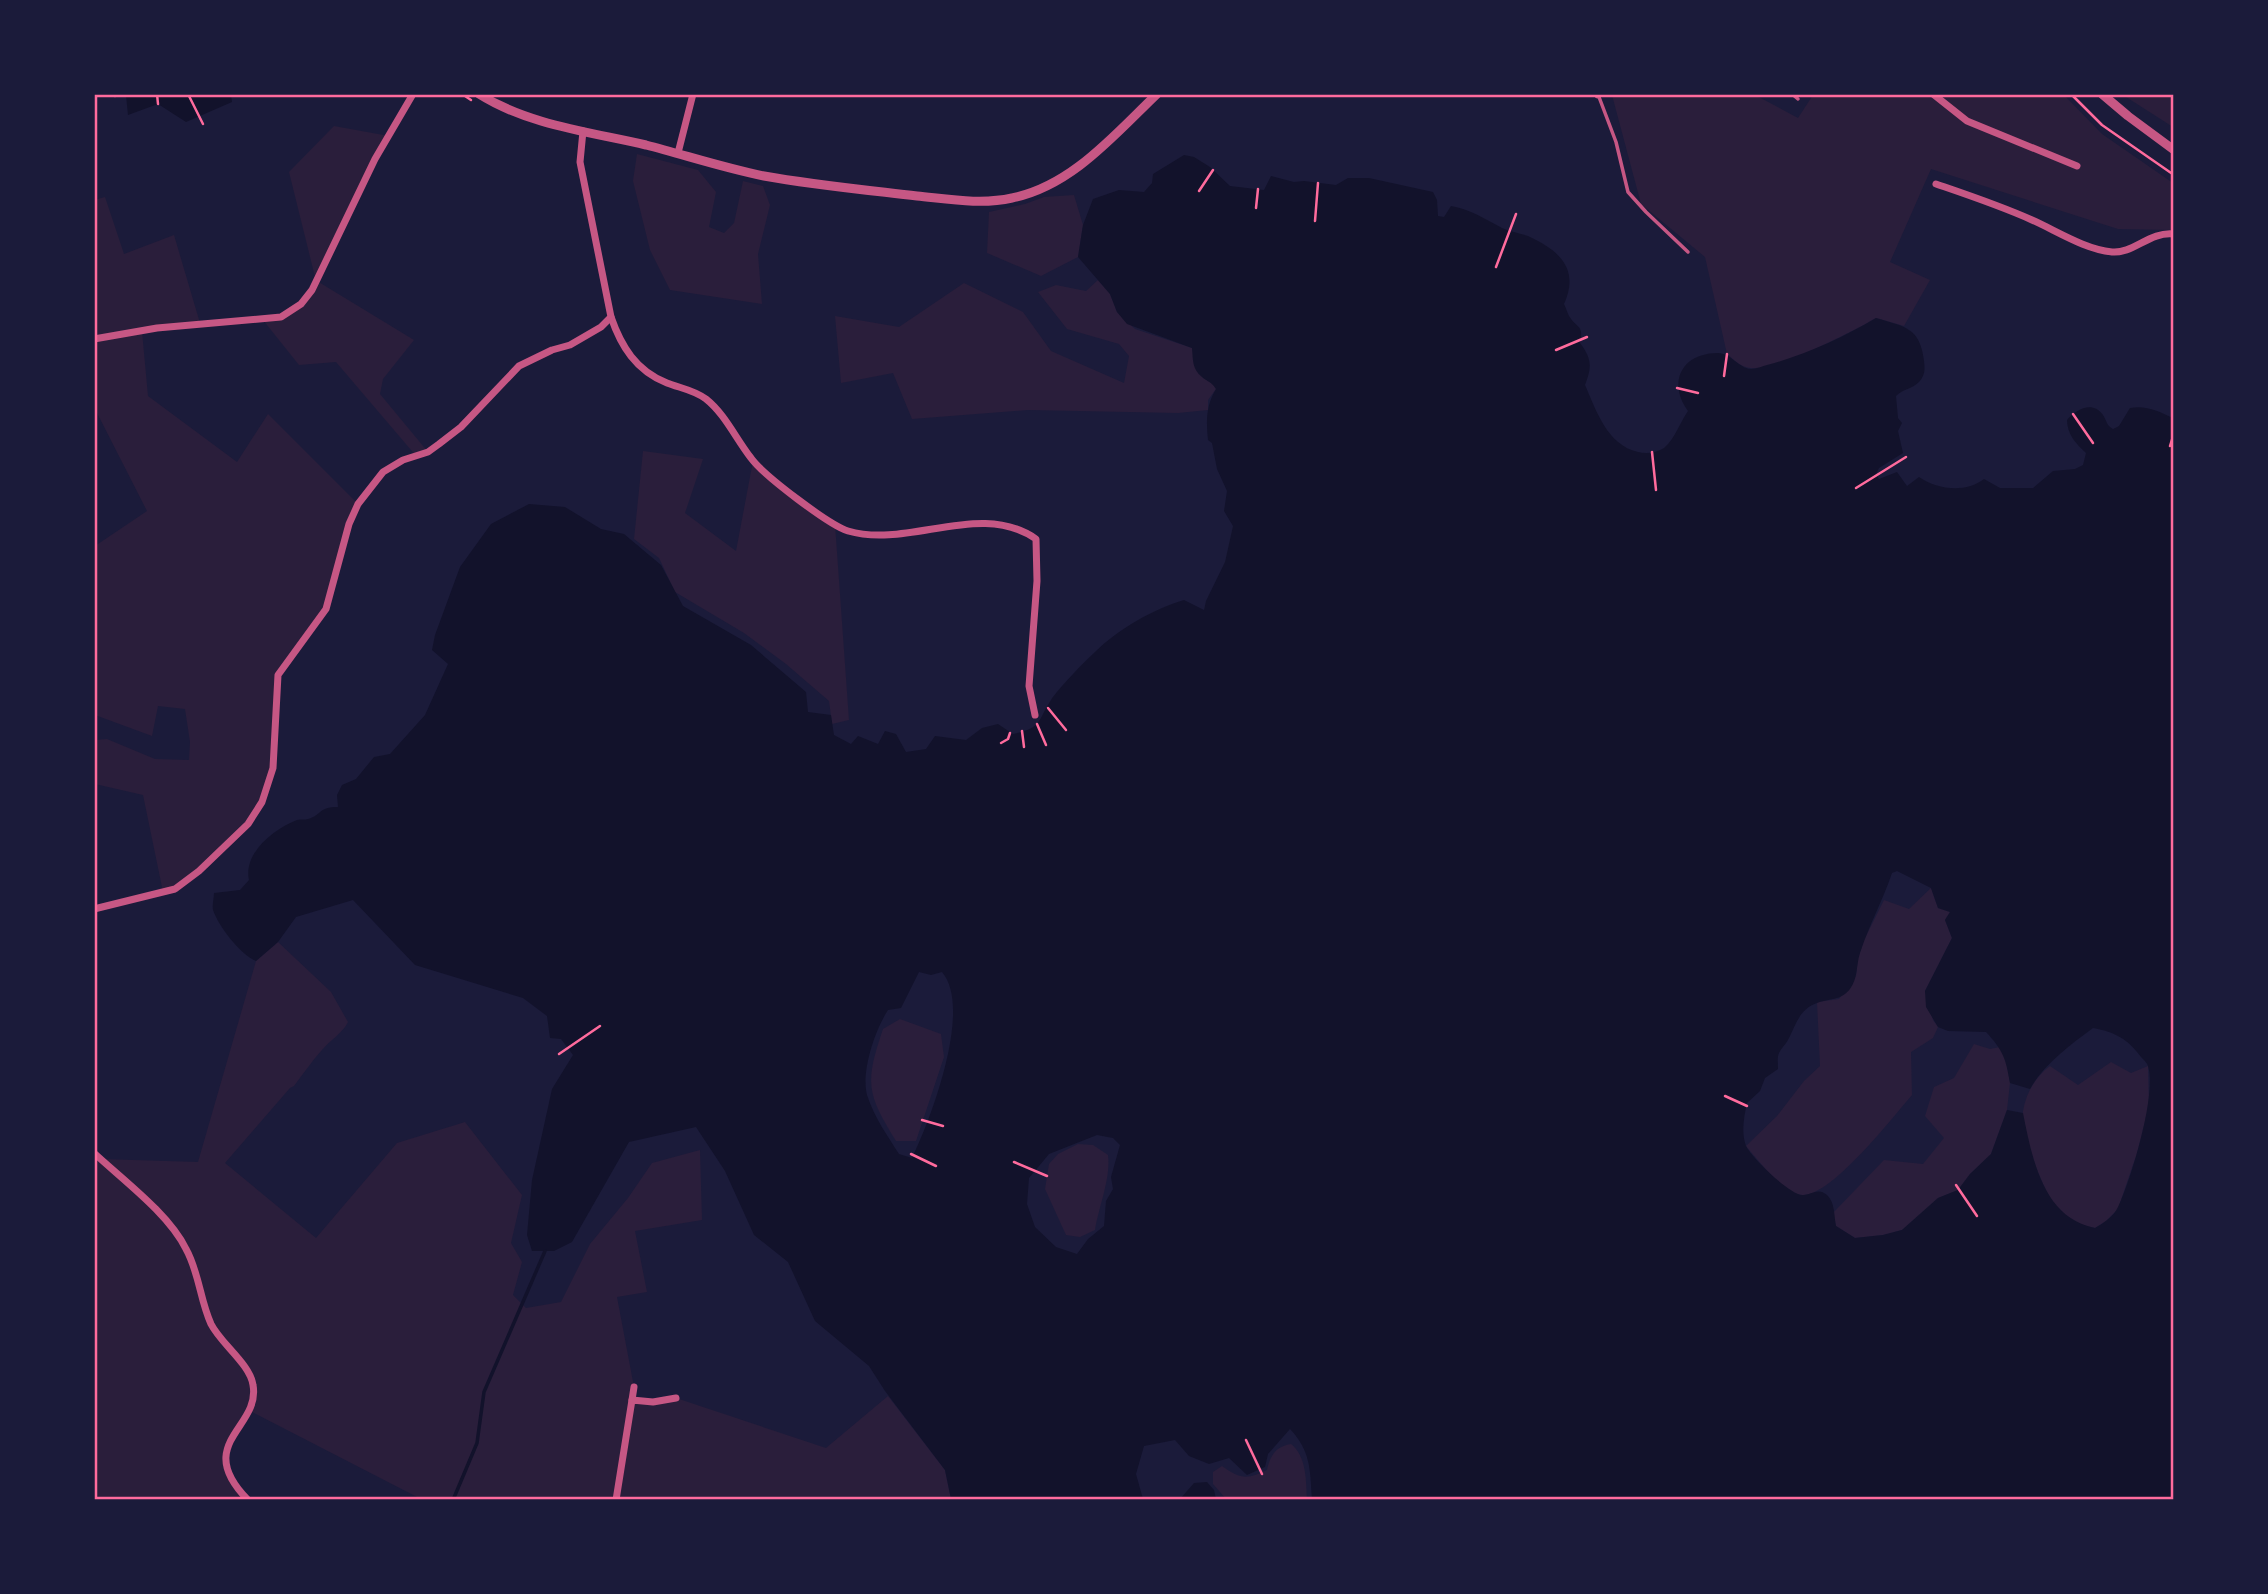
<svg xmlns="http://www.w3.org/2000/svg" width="2268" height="1594" font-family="'Noto Sans',sans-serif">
<rect width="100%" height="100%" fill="#1b1b3a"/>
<!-- green -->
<g fill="#2a1e3b">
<path d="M 1612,95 L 1755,95 L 1798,118 L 1813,95 L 2064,95 L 2102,134 L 2173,183 L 2173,230 L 2118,229 L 1931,169 L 1890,262 L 1930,280 L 1904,326 L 1876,318 C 1852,332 1776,371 1750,368 C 1741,367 1734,360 1727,354 L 1705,257 L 1641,204 Z"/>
<path d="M 2123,95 L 2173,95 L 2173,127 Z"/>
<path d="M 334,126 L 389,136 L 317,281 L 414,340 L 383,379 L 380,394 L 428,452 L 417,457 L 336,362 L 299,365 L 263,320 C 293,316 301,304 316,281 L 289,172 Z"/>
<path d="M 637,154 L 698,170 L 716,192 L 709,227 L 724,233 L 734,223 L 743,181 L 763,186 L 770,205 L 758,254 L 762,304 L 670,290 L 650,250 L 633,181 Z"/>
<path d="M 1074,195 L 1083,225 L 1078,257 L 1041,276 L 987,253 L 989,212 L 1025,204 L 1044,197 Z"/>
<path d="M 105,197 L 124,254 L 174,235 L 200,323 L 142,331 L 148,396 L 237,462 L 268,414 L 358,504 L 326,609 L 278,675 L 273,768 L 262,802 L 248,824 L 199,871 L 163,892 L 143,795 L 95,784 L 95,740 L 107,739 L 155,759 L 189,760 L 190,742 L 185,709 L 158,706 L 152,736 L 95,715 L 95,546 L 147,511 L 95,409 L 94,200 Z"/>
<path d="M 1098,280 L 1110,294 L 1117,312 L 1135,329 L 1192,348 L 1203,378 L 1212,382 L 1216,389 L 1208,400 L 1208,410 L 1178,413 L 1028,410 L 912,419 L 893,373 L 841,383 L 835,316 L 899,327 L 964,283 L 1023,312 L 1051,351 L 1124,383 L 1129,356 L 1119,344 L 1067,329 L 1038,292 L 1056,285 L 1086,291 Z"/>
<path d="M 643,451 L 703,459 L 685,513 L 736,551 L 753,461 L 835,524 L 849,720 L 832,724 L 829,701 L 786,664 L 744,633 L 675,592 L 659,558 L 634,539 Z"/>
<path d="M 1931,888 L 1938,908 L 1950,912 L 1945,920 L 1952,938 L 1925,991 L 1933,1020 L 1938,1027 L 1933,1038 L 1911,1052 L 1912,1095 C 1893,1117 1831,1197 1802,1195 C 1784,1194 1757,1159 1746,1146 L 1777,1116 L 1804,1081 L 1820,1066 L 1817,1002 L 1839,999 L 1856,976 L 1858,958 L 1864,940 L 1884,900 L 1909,909 Z"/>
<path d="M 278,942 L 331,992 L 348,1022 C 343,1033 330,1040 322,1050 C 312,1061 303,1074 294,1086 L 290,1088 L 225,1163 L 316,1238 L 397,1143 L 465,1122 L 522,1195 L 511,1243 L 522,1262 L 513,1295 L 526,1308 L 561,1302 L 590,1244 L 628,1198 L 652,1163 L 700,1150 L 702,1220 L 635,1231 L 647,1292 L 617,1297 L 634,1387 L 632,1400 L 676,1398 L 826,1448 L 888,1396 L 945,1470 L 951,1499 L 421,1499 L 248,1410 C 221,1457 219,1451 245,1499 L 95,1499 L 94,1153 L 101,1159 L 198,1162 L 256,961 Z"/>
<path d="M 900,1019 L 941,1034 L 944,1057 L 916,1141 L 896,1141 C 866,1093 865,1082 883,1029 Z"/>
<path d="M 1974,1044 L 1990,1049 L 2000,1047 L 2006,1060 L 2010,1083 L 2007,1110 L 1991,1154 L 1970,1174 L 1958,1190 L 1938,1198 L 1902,1230 L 1883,1235 L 1855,1238 L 1836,1226 L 1833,1213 L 1884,1160 L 1923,1164 L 1944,1138 L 1925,1116 L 1934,1087 L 1954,1078 Z"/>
<path d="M 2111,1062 L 2131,1073 L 2148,1066 L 2149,1106 L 2137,1153 L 2118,1209 L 2106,1221 L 2095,1228 C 2080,1225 2067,1220 2057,1208 C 2044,1193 2020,1131 2023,1111 C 2026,1093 2035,1077 2050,1066 L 2078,1085 Z"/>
<path d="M 1078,1144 L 1093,1145 L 1108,1155 C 1111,1178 1099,1206 1095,1230 L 1080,1237 L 1066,1235 L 1045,1189 L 1049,1164 L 1058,1154 Z"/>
<path d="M 1291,1444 C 1307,1457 1306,1481 1307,1499 L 1226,1499 L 1213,1484 L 1213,1472 L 1222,1466 C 1240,1479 1247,1480 1267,1470 C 1270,1456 1276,1446 1291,1444 Z"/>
</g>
<!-- water -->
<g fill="#12122b" fill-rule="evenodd">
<path d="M 94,95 L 231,95 L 232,102 L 186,122 L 158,104 L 128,115 L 126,95 L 95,96 Z"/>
<path d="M 1184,155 L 1194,157 L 1210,167 L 1230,186 L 1264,190 L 1271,176 L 1294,182 L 1304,181 L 1336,185 L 1348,178 L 1369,178 L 1433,192 L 1437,200 L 1438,216 L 1444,217 L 1451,206 C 1470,209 1485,219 1502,228 C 1510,232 1520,233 1528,236 C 1559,250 1580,269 1564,304 C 1566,308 1567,312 1569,316 C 1577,329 1584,324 1580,343 C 1592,359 1592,367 1585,385 C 1596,410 1607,445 1638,452 C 1646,454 1656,453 1664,448 C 1675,439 1680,422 1688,411 C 1667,382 1682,353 1718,353 C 1731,353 1738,368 1751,369 C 1756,369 1763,366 1767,365 C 1805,355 1842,338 1876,318 C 1905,327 1920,327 1924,361 C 1925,370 1925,375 1919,382 C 1912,389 1903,389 1896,396 L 1898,418 L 1902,423 L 1898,431 L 1903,453 L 1879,468 L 1876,474 L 1879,479 L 1897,472 L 1907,486 L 1919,477 C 1938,490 1966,493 1984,479 L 2000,488 L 2033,488 L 2053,471 L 2075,469 L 2083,465 L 2086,453 C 2076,444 2067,434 2067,420 C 2076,410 2092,400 2103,415 C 2107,421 2106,425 2113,429 L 2119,426 L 2130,408 C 2146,405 2158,411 2173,418 L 2173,1499 L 1312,1499 C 1310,1470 1311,1451 1290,1429 L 1268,1454 L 1265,1467 L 1247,1475 L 1229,1458 L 1209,1464 L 1189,1456 L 1175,1440 L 1144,1446 L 1136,1474 L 1143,1499 L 951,1499 L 945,1470 L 885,1391 L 869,1366 L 815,1321 L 788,1262 L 754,1235 L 725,1171 L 696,1127 L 629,1142 L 572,1242 L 554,1251 L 532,1251 L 527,1235 L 532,1180 L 552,1089 L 573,1055 L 561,1039 L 550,1038 L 547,1016 L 523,998 L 415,965 L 353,900 L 296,917 L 278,942 L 256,961 C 240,954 219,927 213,910 C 212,905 214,898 214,893 L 240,890 L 249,880 C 243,853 274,829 297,820 C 301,819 305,820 308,819 C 322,815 318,807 338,807 L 337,795 L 342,785 L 356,779 L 374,757 L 390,754 L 425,715 L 448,664 L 432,650 L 435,635 L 460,567 L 491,524 L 529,504 L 565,507 L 601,529 L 624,534 L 661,565 L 683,606 L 751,645 L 806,692 L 808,712 L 831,715 L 834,735 L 851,744 L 858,736 L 878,744 L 885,731 L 896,734 L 906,752 L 926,749 L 935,736 L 966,740 L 982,728 L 998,724 L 1013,734 C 1043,728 1037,721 1051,700 C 1059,688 1083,663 1095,652 C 1117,630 1155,608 1184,600 L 1204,610 L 1206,601 L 1225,562 L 1233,526 L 1224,511 L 1227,491 L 1217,469 L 1212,443 L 1208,440 C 1206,422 1206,405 1216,389 C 1212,382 1208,382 1202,377 C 1192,369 1193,360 1192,348 L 1127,324 L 1117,312 L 1110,294 L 1078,257 L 1083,225 L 1093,199 L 1119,190 L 1144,192 L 1152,183 L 1153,174 ZM 1897,871 L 1931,888 L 1938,908 L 1950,912 L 1945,920 L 1952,938 L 1925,991 L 1926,1007 L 1938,1027 L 1948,1031 L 1986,1032 C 2003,1050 2006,1059 2010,1083 L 2030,1089 C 2044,1064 2070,1045 2093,1028 C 2115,1032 2128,1039 2141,1057 C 2144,1060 2147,1063 2148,1066 C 2157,1094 2131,1180 2118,1207 C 2114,1216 2104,1223 2095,1228 C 2043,1218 2032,1158 2023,1113 L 2007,1110 L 1991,1154 L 1970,1174 L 1958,1190 L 1938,1198 L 1902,1230 L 1883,1235 L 1855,1238 L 1836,1226 C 1834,1216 1835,1202 1827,1195 C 1818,1187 1812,1195 1802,1195 C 1789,1194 1752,1158 1746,1146 C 1741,1133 1744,1116 1747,1103 L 1760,1091 L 1765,1078 L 1778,1069 C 1778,1064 1777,1057 1779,1053 C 1781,1048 1786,1044 1788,1040 C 1796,1025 1799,1009 1817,1003 C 1829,998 1841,1001 1850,989 C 1858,978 1856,965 1860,953 C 1869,925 1883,900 1892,873 ZM 919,972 L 931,975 L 942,972 C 973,1008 931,1119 912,1158 L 899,1154 C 887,1135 874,1117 867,1095 C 861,1071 875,1030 888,1010 L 901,1008 ZM 1097,1135 L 1113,1138 L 1120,1145 L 1111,1177 L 1113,1189 L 1106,1201 L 1104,1226 L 1088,1239 L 1077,1254 L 1056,1247 L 1035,1227 L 1027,1204 L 1029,1178 L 1049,1154 Z"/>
<path d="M 1207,1482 L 1214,1490 L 1216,1499 L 1180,1499 L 1194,1483 Z"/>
</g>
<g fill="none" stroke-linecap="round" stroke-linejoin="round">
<!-- stream -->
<path stroke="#12122b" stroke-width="3.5" d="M 453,1500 L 477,1443 L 484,1392 L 545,1251"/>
<!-- path -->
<g stroke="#ff6b9d" stroke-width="2.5">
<path d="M 114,94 L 115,96"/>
<path d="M 157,94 L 158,104"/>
<path d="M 188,94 L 203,124"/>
<path d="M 462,94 L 471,100"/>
<path d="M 2071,94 L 2102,125 L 2174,175"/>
<path d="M 1199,191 L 1213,170"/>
<path d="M 1256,208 L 1258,189"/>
<path d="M 1315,221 L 1318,183"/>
<path d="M 1496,267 L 1516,214"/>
<path d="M 1556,350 L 1587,337"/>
<path d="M 1724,376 L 1727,354"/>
<path d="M 1677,388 L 1698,393"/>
<path d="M 2073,414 L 2093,443"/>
<path d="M 2170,446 L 2174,433"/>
<path d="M 1652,452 L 1656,490"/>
<path d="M 1856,488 L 1906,457"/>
<path d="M 1048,708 L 1066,730"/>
<path d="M 1037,724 L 1046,745"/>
<path d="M 1022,731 L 1024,747"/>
<path d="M 1001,743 L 1008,739 L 1010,733"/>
<path d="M 559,1054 L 600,1026"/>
<path d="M 1725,1096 L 1747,1106"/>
<path d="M 922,1120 L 943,1126"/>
<path d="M 911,1154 L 936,1166"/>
<path d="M 1014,1162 L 1047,1176"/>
<path d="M 1956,1185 L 1977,1216"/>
<path d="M 1246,1440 L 1262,1474"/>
</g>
<!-- service -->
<g stroke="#c65784" stroke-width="3.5">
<path d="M 1792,94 L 1798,99"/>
<path d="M 1599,97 L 1616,142 L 1628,192 L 1646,212 L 1688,252"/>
</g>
<!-- minor -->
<g stroke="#c65784" stroke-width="7">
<path d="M 1933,94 L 1967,121 L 2077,166"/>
<path d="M 1598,95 L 1598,94"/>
<path d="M 678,153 L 693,94"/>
<path d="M 1936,184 C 1968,195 2001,206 2032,220 C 2057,231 2084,249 2112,252 C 2133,254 2150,231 2174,234"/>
<path d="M 611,317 C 621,346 636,371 667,383 C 680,388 694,390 706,399 C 725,414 736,439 751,458 C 763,475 829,525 848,531 C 909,549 980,500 1036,539 L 1037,581 L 1029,686 L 1035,715"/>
<path d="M 94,339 L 157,328 L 281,317 L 301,304 L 312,290 L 375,159 L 413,94"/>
<path d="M 94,909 L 175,889 L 199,871 L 248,824 L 262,802 L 273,768 L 278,675 L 326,609 L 349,524 L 358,504 L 383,472 L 403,460 L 428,452 L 439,444 L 461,427 L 519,366 L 552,350 L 570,345 L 601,327 L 611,317 L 580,162 L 583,131"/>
<path d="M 94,1153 C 123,1180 169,1214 186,1249 C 199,1272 200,1300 211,1324 C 221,1344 250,1364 253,1385 C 261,1428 192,1443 248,1500"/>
<path d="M 632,1400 L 634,1387"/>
<path d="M 616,1500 L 632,1400 L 653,1402 L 676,1398"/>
</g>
<!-- tertiary -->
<g stroke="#c65784" stroke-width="9">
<path d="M 479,94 C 528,125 590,132 646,145 C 685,155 724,168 764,176 C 814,185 866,190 917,196 C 948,199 981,205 1012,198 C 1072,186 1115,134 1157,94"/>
<path d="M 2102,94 L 2128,116 L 2174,150"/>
</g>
</g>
<!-- border -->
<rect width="2268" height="1594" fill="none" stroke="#1b1b3a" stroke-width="192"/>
<rect x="96" y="96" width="2076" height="1402" fill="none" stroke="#ff6b9d" stroke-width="2.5"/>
</svg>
